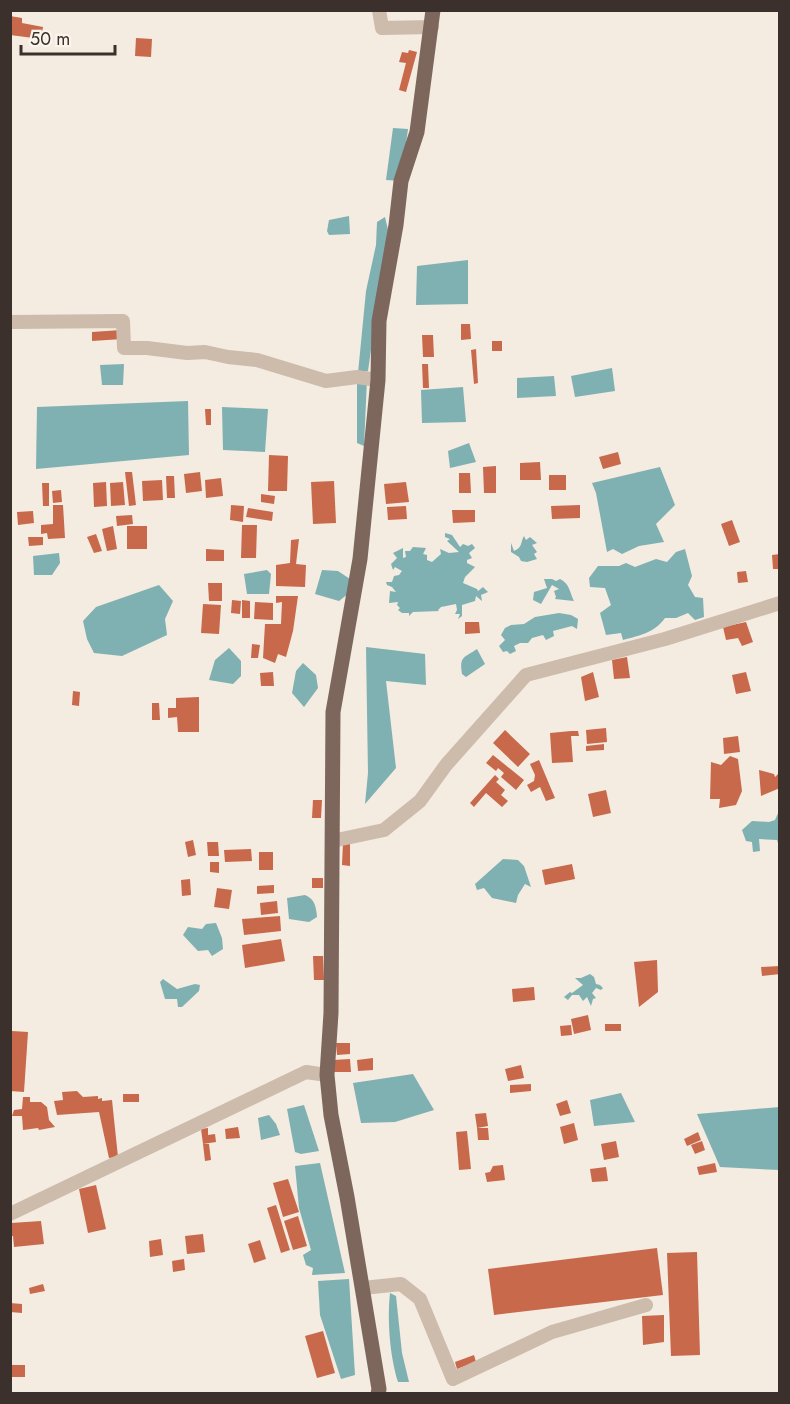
<svg xmlns="http://www.w3.org/2000/svg" width="790" height="1404" font-family="Jost,sans-serif">
<rect width="100%" height="100%" fill="#f4ebe1"/>
<!-- water -->
<g fill="#7fb0b2">
<path d="M 393,128 L 408,129 L 401,181 L 386,180 Z"/>
<path d="M 349,216 L 350,234 L 329,235 L 327,231 L 329,220 Z"/>
<path d="M 385,217 L 388,230 L 368,371 L 358,373 L 366,291 L 376,245 L 377,222 Z"/>
<path d="M 468,260 L 468,304 L 416,305 L 417,266 Z"/>
<path d="M 124,364 L 123,385 L 102,385 L 100,365 Z"/>
<path d="M 612,368 L 615,391 L 575,397 L 571,376 Z"/>
<path d="M 554,376 L 556,396 L 517,398 L 517,378 Z"/>
<path d="M 357,378 L 367,379 L 364,446 L 357,443 Z"/>
<path d="M 463,387 L 466,422 L 422,423 L 421,390 Z"/>
<path d="M 188,401 L 189,455 L 36,469 L 37,407 Z"/>
<path d="M 222,407 L 268,409 L 265,452 L 223,450 Z"/>
<path d="M 469,443 L 476,462 L 450,468 L 448,451 Z"/>
<path d="M 660,467 L 675,505 L 656,524 L 664,542 L 639,546 L 622,554 L 613,549 L 607,552 L 596,493 L 592,483 Z"/>
<path d="M 445,533 L 452,535 L 460,547 L 463,544 L 468,546 L 472,544 L 475,548 L 469,553 L 472,558 L 467,560 L 467,563 L 475,567 L 465,577 L 463,583 L 477,589 L 478,591 L 483,587 L 488,592 L 481,595 L 482,601 L 476,596 L 475,601 L 462,605 L 462,616 L 458,619 L 460,614 L 455,614 L 457,610 L 456,604 L 441,607 L 438,610 L 439,611 L 413,612 L 409,616 L 409,613 L 402,613 L 398,610 L 400,608 L 397,605 L 398,602 L 389,603 L 390,591 L 396,592 L 392,587 L 387,585 L 386,582 L 392,582 L 394,576 L 399,575 L 402,571 L 395,567 L 393,570 L 391,564 L 397,558 L 393,553 L 403,548 L 403,558 L 406,557 L 405,551 L 410,551 L 413,547 L 426,548 L 423,554 L 427,555 L 427,560 L 432,562 L 441,554 L 440,549 L 449,553 L 459,552 L 447,541 L 450,539 L 445,537 Z"/>
<path d="M 524,536 L 526,540 L 530,537 L 537,543 L 532,545 L 537,552 L 534,554 L 537,559 L 527,562 L 521,561 L 519,557 L 511,552 L 511,543 L 514,551 C 523,547 520,543 524,536 Z"/>
<path d="M 685,549 L 692,576 L 688,585 L 695,597 L 703,598 L 704,617 L 695,620 L 688,613 L 676,618 L 665,618 C 654,633 641,635 623,640 L 621,633 L 606,635 L 600,613 L 611,605 L 605,588 L 590,587 L 589,578 L 598,566 L 619,566 L 626,563 L 635,567 L 656,559 L 667,562 L 676,552 Z"/>
<path d="M 59,553 L 60,563 L 52,575 L 34,575 L 33,556 Z"/>
<path d="M 267,570 L 271,574 L 269,594 L 247,594 L 244,574 Z"/>
<path d="M 322,570 L 338,571 L 350,579 L 348,594 L 339,601 L 315,594 Z"/>
<path d="M 544,579 L 552,579 L 556,581 L 560,579 C 570,584 569,591 574,601 L 555,599 L 556,597 L 554,591 L 559,589 L 552,585 L 541,604 L 533,600 L 534,592 L 547,588 Z"/>
<path d="M 159,585 L 173,601 L 165,619 L 167,635 L 122,656 L 94,653 L 87,639 L 83,621 L 96,607 Z"/>
<path d="M 559,613 L 571,615 L 578,619 L 577,629 L 572,626 L 553,631 L 554,636 L 546,640 L 543,635 L 532,638 L 528,643 L 520,643 L 514,646 L 516,651 L 510,654 L 507,651 L 503,652 L 499,646 L 505,640 L 501,635 L 505,628 L 511,625 L 524,624 L 535,617 Z"/>
<path d="M 366,647 L 425,654 L 426,685 L 386,681 L 396,768 L 365,804 L 368,773 Z"/>
<path d="M 229,648 L 241,661 L 241,676 L 233,684 L 209,680 L 215,660 Z"/>
<path d="M 477,649 L 485,664 L 466,677 L 462,674 C 459,656 464,658 477,649 Z"/>
<path d="M 303,663 L 316,675 L 318,688 L 304,707 L 292,693 L 296,671 Z"/>
<path d="M 779,811 L 779,846 L 777,840 L 759,839 L 760,851 L 753,852 L 752,842 L 746,841 L 742,830 L 752,821 L 769,822 L 775,820 Z"/>
<path d="M 503,859 L 518,860 L 524,866 L 531,887 L 525,884 L 518,895 L 516,903 L 492,898 L 484,888 L 477,890 L 475,884 Z"/>
<path d="M 305,895 C 315,899 316,907 317,917 L 309,922 L 289,919 L 287,898 Z"/>
<path d="M 216,923 L 222,938 L 223,949 L 212,956 L 208,950 L 198,951 L 183,935 L 188,927 L 202,929 L 206,924 Z"/>
<path d="M 590,974 L 594,977 L 596,984 L 600,985 L 603,988 L 601,990 L 596,988 L 592,993 L 596,998 L 593,999 L 591,1006 L 587,997 L 583,1001 L 579,995 L 572,995 L 568,1000 L 564,997 L 570,992 L 572,993 L 583,985 L 575,978 L 581,978 Z"/>
<path d="M 163,979 L 177,989 L 195,984 L 200,985 L 199,991 L 182,1007 L 178,1007 L 177,999 L 165,999 L 160,982 Z"/>
<path d="M 413,1074 L 434,1110 L 395,1122 L 361,1123 L 353,1083 Z"/>
<path d="M 621,1093 L 635,1122 L 594,1126 L 590,1100 Z"/>
<path d="M 304,1105 L 319,1151 L 301,1154 L 295,1152 L 287,1109 Z"/>
<path d="M 780,1107 L 779,1170 L 720,1167 L 697,1114 Z"/>
<path d="M 269,1115 L 276,1124 L 280,1135 L 261,1140 L 258,1118 Z"/>
<path d="M 320,1163 L 345,1273 L 312,1275 L 313,1268 L 306,1265 L 303,1255 L 311,1250 L 299,1208 L 295,1166 Z"/>
<path d="M 349,1279 L 355,1375 L 341,1379 L 320,1315 L 318,1281 Z"/>
<path d="M 390,1293 L 396,1296 L 402,1353 L 409,1382 L 398,1382 C 390,1357 387,1320 390,1293 Z"/>
</g>
<!-- building -->
<g fill="#c8694b">
<path d="M 10,16 L 22,18 L 22,23 L 43,27 L 41,39 L 10,35 Z"/>
<path d="M 136,38 L 152,39 L 151,57 L 135,56 Z"/>
<path d="M 409,50 L 417,52 L 406,92 L 399,90 L 406,63 L 399,62 L 402,52 L 408,53 Z"/>
<path d="M 461,324 L 470,324 L 471,339 L 461,340 Z"/>
<path d="M 121,330 L 122,339 L 92,341 L 92,332 Z"/>
<path d="M 422,335 L 433,335 L 434,357 L 423,357 Z"/>
<rect x="492" y="341" width="10" height="10"/>
<path d="M 476,349 L 478,383 L 474,384 L 471,350 Z"/>
<path d="M 422,364 L 428,364 L 429,388 L 423,388 Z"/>
<path d="M 205,409 L 211,409 L 211,425 L 206,425 Z"/>
<path d="M 618,452 L 621,464 L 603,469 L 599,457 Z"/>
<path d="M 269,455 L 288,456 L 287,491 L 268,491 Z"/>
<path d="M 540,462 L 541,480 L 520,480 L 520,463 Z"/>
<path d="M 496,466 L 496,493 L 484,493 L 483,467 Z"/>
<path d="M 125,472 L 132,472 L 136,505 L 129,506 Z"/>
<path d="M 200,472 L 202,491 L 186,493 L 184,474 Z"/>
<path d="M 459,473 L 470,473 L 471,493 L 459,493 Z"/>
<rect x="549" y="475" width="17" height="15"/>
<path d="M 166,476 L 174,476 L 175,498 L 167,498 Z"/>
<path d="M 221,478 L 223,496 L 206,498 L 205,480 Z"/>
<path d="M 162,480 L 163,500 L 143,501 L 142,481 Z"/>
<path d="M 334,481 L 336,523 L 313,524 L 311,482 Z"/>
<path d="M 106,482 L 107,506 L 94,507 L 93,483 Z"/>
<path d="M 123,482 L 125,505 L 111,506 L 110,483 Z"/>
<path d="M 406,482 L 409,502 L 386,504 L 384,484 Z"/>
<path d="M 42,483 L 49,483 L 49,506 L 43,506 Z"/>
<path d="M 61,490 L 62,502 L 53,503 L 52,491 Z"/>
<path d="M 261,494 L 275,496 L 274,504 L 261,502 Z"/>
<path d="M 53,505 L 63,505 L 65,538 L 48,539 L 47,533 L 41,534 L 41,525 L 53,524 Z"/>
<path d="M 231,505 L 244,506 L 243,522 L 230,520 Z"/>
<path d="M 580,505 L 580,518 L 552,519 L 551,506 Z"/>
<path d="M 406,506 L 407,519 L 388,520 L 387,507 Z"/>
<path d="M 248,508 L 273,512 L 272,521 L 246,517 Z"/>
<path d="M 452,510 L 475,510 L 475,522 L 453,523 Z"/>
<path d="M 33,511 L 34,523 L 18,525 L 17,512 Z"/>
<path d="M 132,515 L 133,524 L 117,526 L 116,516 Z"/>
<path d="M 732,520 L 740,542 L 729,546 L 721,524 Z"/>
<path d="M 242,525 L 257,525 L 256,558 L 241,558 Z"/>
<path d="M 113,526 L 117,549 L 107,551 L 102,529 Z"/>
<rect x="127" y="526" width="20" height="23"/>
<path d="M 96,534 L 102,551 L 94,553 L 87,537 Z"/>
<path d="M 28,537 L 43,537 L 43,545 L 29,546 Z"/>
<path d="M 299,539 L 296,564 L 306,565 L 305,587 L 276,586 L 276,565 L 290,563 L 291,540 Z"/>
<path d="M 206,549 L 224,550 L 224,561 L 206,561 Z"/>
<path d="M 780,554 L 780,569 L 773,569 L 772,555 Z"/>
<path d="M 746,571 L 748,582 L 738,583 L 737,572 Z"/>
<path d="M 208,583 L 222,583 L 222,601 L 209,601 Z"/>
<path d="M 276,596 L 298,596 L 293,631 L 286,657 L 278,654 L 275,663 L 263,658 L 265,624 L 281,624 L 282,602 L 276,603 Z"/>
<path d="M 232,600 L 241,601 L 240,614 L 231,613 Z"/>
<path d="M 242,600 L 250,601 L 250,618 L 242,618 Z"/>
<path d="M 255,602 L 273,603 L 273,620 L 254,619 Z"/>
<path d="M 203,604 L 221,605 L 219,634 L 201,633 Z"/>
<path d="M 465,622 L 479,622 L 480,633 L 465,634 Z"/>
<path d="M 746,622 L 753,642 L 742,646 L 738,638 L 726,640 L 723,627 Z"/>
<path d="M 252,644 L 260,645 L 258,658 L 251,658 Z"/>
<path d="M 627,657 L 630,678 L 614,679 L 612,660 Z"/>
<path d="M 273,672 L 274,686 L 261,686 L 260,673 Z"/>
<path d="M 593,672 L 599,697 L 585,701 L 581,677 Z"/>
<path d="M 746,672 L 751,691 L 736,694 L 732,675 Z"/>
<path d="M 73,691 L 80,692 L 79,706 L 72,705 Z"/>
<path d="M 199,697 L 199,732 L 178,732 L 177,717 L 168,718 L 168,708 L 176,708 L 176,698 Z"/>
<path d="M 152,703 L 159,703 L 160,720 L 152,720 Z"/>
<path d="M 606,728 L 607,742 L 587,744 L 586,730 Z"/>
<path d="M 505,730 L 530,754 L 518,767 L 493,743 Z"/>
<path d="M 571,731 L 578,731 L 579,736 L 571,736 L 573,762 L 552,763 L 550,733 Z"/>
<path d="M 738,736 L 740,752 L 724,754 L 723,738 Z"/>
<path d="M 604,744 L 604,750 L 586,751 L 586,746 Z"/>
<path d="M 493,755 L 524,780 L 516,790 L 501,777 L 504,773 L 498,768 L 496,771 L 486,763 Z"/>
<path d="M 730,756 L 738,759 L 742,791 L 736,805 L 719,808 L 720,799 L 710,799 L 711,762 L 721,765 Z"/>
<path d="M 539,760 L 555,798 L 546,801 L 540,787 L 531,792 L 527,785 L 534,781 L 535,775 L 530,764 Z"/>
<path d="M 759,770 L 774,774 L 775,777 L 780,772 L 780,788 L 761,796 Z"/>
<path d="M 495,775 L 499,779 L 496,782 L 505,790 L 501,795 L 508,801 L 502,807 L 486,793 L 474,807 L 470,803 Z"/>
<path d="M 606,790 L 611,813 L 593,817 L 588,794 Z"/>
<path d="M 313,800 L 322,800 L 321,818 L 312,818 Z"/>
<path d="M 193,840 L 196,855 L 188,857 L 185,842 Z"/>
<path d="M 207,842 L 218,842 L 219,856 L 208,856 Z"/>
<path d="M 343,842 L 350,842 L 350,866 L 342,865 Z"/>
<path d="M 251,849 L 252,861 L 225,862 L 224,850 Z"/>
<rect x="259" y="852" width="14" height="18"/>
<path d="M 210,862 L 219,862 L 219,873 L 210,872 Z"/>
<path d="M 572,864 L 575,879 L 545,885 L 542,870 Z"/>
<rect x="312" y="878" width="11" height="10"/>
<path d="M 190,879 L 191,895 L 182,896 L 181,880 Z"/>
<path d="M 274,885 L 274,893 L 257,894 L 257,886 Z"/>
<path d="M 217,888 L 232,890 L 229,909 L 214,907 Z"/>
<path d="M 277,901 L 278,913 L 261,915 L 260,903 Z"/>
<path d="M 280,916 L 281,931 L 244,935 L 242,919 Z"/>
<path d="M 281,939 L 285,961 L 245,968 L 242,945 Z"/>
<path d="M 313,956 L 323,956 L 324,980 L 314,980 Z"/>
<path d="M 657,960 L 658,992 L 639,1007 L 634,962 Z"/>
<path d="M 780,966 L 780,974 L 762,976 L 761,967 Z"/>
<path d="M 534,987 L 535,1000 L 513,1002 L 512,989 Z"/>
<path d="M 588,1015 L 591,1030 L 574,1034 L 571,1019 Z"/>
<rect x="605" y="1024" width="16" height="7"/>
<path d="M 571,1025 L 572,1035 L 561,1036 L 560,1026 Z"/>
<path d="M 12,1031 L 28,1032 L 24,1092 L 10,1091 Z"/>
<path d="M 336,1043 L 350,1043 L 350,1054 L 337,1055 Z"/>
<path d="M 373,1058 L 373,1070 L 358,1071 L 357,1060 Z"/>
<path d="M 350,1059 L 351,1072 L 334,1072 L 333,1060 Z"/>
<path d="M 521,1065 L 524,1078 L 508,1081 L 505,1069 Z"/>
<path d="M 531,1084 L 531,1091 L 510,1093 L 510,1085 Z"/>
<path d="M 77,1091 L 83,1097 L 98,1096 L 98,1099 L 102,1098 L 102,1101 L 112,1100 L 118,1157 L 109,1158 L 99,1112 L 57,1115 L 54,1101 L 63,1100 L 62,1092 Z"/>
<rect x="123" y="1094" width="16" height="8"/>
<path d="M 23,1097 L 30,1097 L 30,1102 L 41,1102 L 47,1107 L 49,1120 L 55,1127 L 39,1130 L 38,1128 L 23,1130 L 22,1116 L 12,1116 L 14,1110 L 22,1109 Z"/>
<path d="M 567,1100 L 571,1113 L 560,1116 L 556,1104 Z"/>
<path d="M 486,1113 L 488,1126 L 477,1128 L 475,1114 Z"/>
<path d="M 574,1123 L 578,1140 L 564,1144 L 560,1127 Z"/>
<path d="M 238,1127 L 240,1138 L 226,1139 L 225,1129 Z"/>
<path d="M 208,1128 L 208,1135 L 215,1134 L 216,1142 L 203,1144 L 201,1129 Z"/>
<path d="M 477,1128 L 488,1128 L 489,1140 L 478,1140 Z"/>
<path d="M 467,1131 L 471,1169 L 459,1170 L 456,1132 Z"/>
<path d="M 698,1132 L 701,1140 L 687,1146 L 684,1139 Z"/>
<path d="M 616,1141 L 619,1157 L 604,1160 L 601,1144 Z"/>
<path d="M 702,1141 L 705,1150 L 695,1154 L 691,1145 Z"/>
<path d="M 203,1144 L 209,1144 L 211,1160 L 205,1161 Z"/>
<path d="M 715,1163 L 717,1172 L 699,1175 L 697,1167 Z"/>
<path d="M 503,1165 L 505,1180 L 487,1182 L 485,1173 L 490,1172 L 493,1166 Z"/>
<path d="M 606,1167 L 608,1181 L 592,1182 L 590,1169 Z"/>
<path d="M 288,1179 L 299,1212 L 283,1217 L 273,1183 Z"/>
<path d="M 96,1185 L 106,1229 L 88,1233 L 79,1189 Z"/>
<path d="M 276,1205 L 290,1250 L 281,1253 L 267,1208 Z"/>
<path d="M 298,1216 L 307,1246 L 293,1250 L 284,1221 Z"/>
<path d="M 41,1221 L 44,1244 L 14,1247 L 13,1236 L 10,1236 L 11,1223 Z"/>
<path d="M 203,1234 L 205,1252 L 187,1254 L 185,1236 Z"/>
<path d="M 161,1239 L 163,1255 L 150,1257 L 149,1241 Z"/>
<path d="M 260,1240 L 266,1259 L 254,1263 L 248,1244 Z"/>
<path d="M 657,1248 L 663,1295 L 494,1315 L 488,1269 Z"/>
<path d="M 697,1252 L 700,1355 L 671,1356 L 667,1253 Z"/>
<path d="M 184,1259 L 185,1270 L 173,1272 L 172,1261 Z"/>
<path d="M 43,1284 L 45,1291 L 30,1294 L 29,1288 Z"/>
<path d="M 10,1303 L 22,1304 L 22,1313 L 10,1312 Z"/>
<path d="M 664,1315 L 664,1342 L 643,1345 L 642,1316 Z"/>
<path d="M 323,1331 L 335,1373 L 317,1378 L 305,1336 Z"/>
<path d="M 474,1355 L 476,1362 L 457,1369 L 455,1362 Z"/>
<rect x="10" y="1365" width="15" height="12"/>
</g>
<g fill="none" stroke-linecap="round" stroke-linejoin="round">
<!-- minor -->
<g stroke="#cdbbac" stroke-width="14">
<path d="M 379,10 L 382,28 L 432,27"/>
<path d="M 10,322 L 123,321 L 124,348 L 147,348 L 187,353 L 205,352 L 228,357 L 257,360 L 326,381 L 357,377 L 378,380"/>
<path d="M 332,841 L 384,830 L 420,801 L 446,765 L 526,675 L 665,639 L 780,603"/>
<path d="M 10,1214 L 306,1072 L 327,1075"/>
<path d="M 363,1288 L 401,1284 L 420,1299 L 453,1379 L 552,1332 L 646,1305"/>
</g>
<!-- major -->
<path stroke="#7d675c" stroke-width="15" d="M 378,1394 L 379,1389 L 347,1197 L 331,1115 L 327,1075 L 331,1013 L 333,712 L 360,559 L 378,380 L 379,321 L 396,225 L 401,181 L 417,132 L 433,10"/>
</g>
<!-- border -->
<rect width="790" height="1404" fill="none" stroke="#3b302b" stroke-width="24"/>
<!-- scale -->
<path d="M21 45v9h94v-9" fill="none" stroke="#3b302b" stroke-width="3"/>
<text x="30" y="45" font-size="18" fill="#3b302b" stroke="#fbf5ee" stroke-width="4.5" paint-order="stroke">50 m</text>
</svg>
